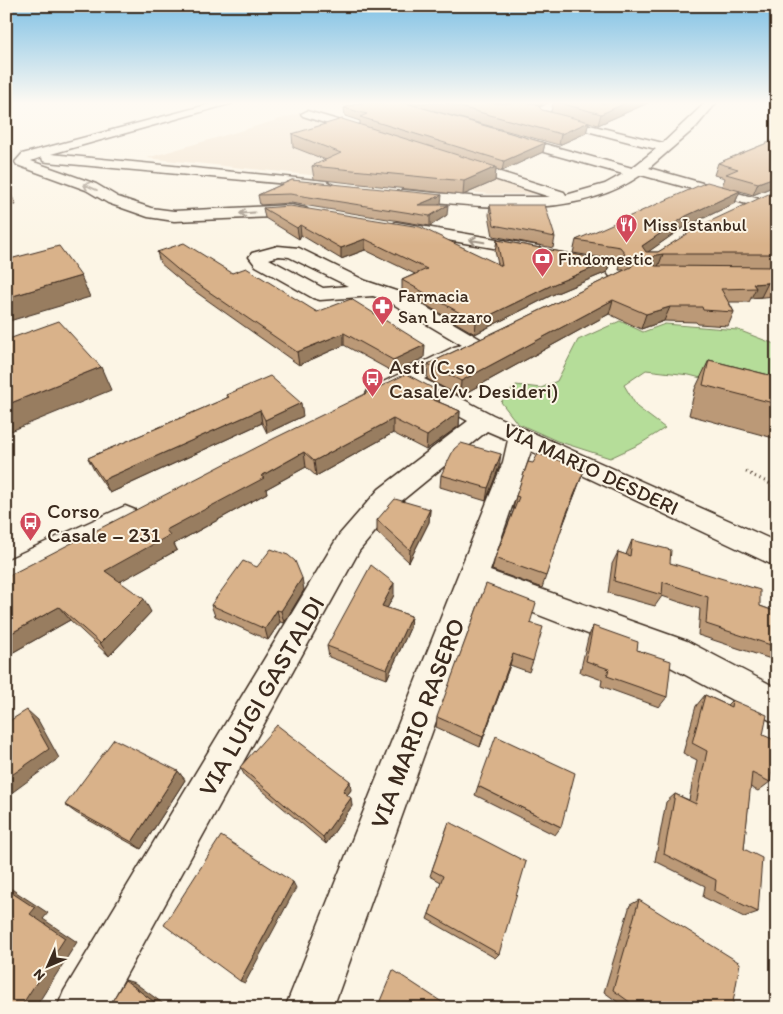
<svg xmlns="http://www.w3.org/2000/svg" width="783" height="1014" font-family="Itim,sans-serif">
<rect width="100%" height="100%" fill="#fcf5e5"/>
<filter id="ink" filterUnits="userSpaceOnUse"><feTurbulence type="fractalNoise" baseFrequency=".02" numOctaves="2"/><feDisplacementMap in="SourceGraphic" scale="10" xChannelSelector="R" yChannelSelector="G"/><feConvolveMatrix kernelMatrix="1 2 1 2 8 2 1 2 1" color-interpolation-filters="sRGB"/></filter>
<g filter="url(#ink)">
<!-- built -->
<path fill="#f2e1ca" d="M 301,113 L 546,194 L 490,194 L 147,158 Z"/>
<!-- green -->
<path fill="#b5dd99" stroke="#78845c" d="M 620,321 L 643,332 L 665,324 L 738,330 L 777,345 L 777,397 L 689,375 L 646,370 L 624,385 L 637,407 L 665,428 L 640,444 L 610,458 L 557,441 L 517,423 L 501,402 L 516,385 L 541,388 L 557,381 L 578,340 Z"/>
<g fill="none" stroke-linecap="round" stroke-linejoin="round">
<defs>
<g id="minor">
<path d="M 214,103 L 233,103 L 51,154 L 326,181 L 333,185 L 331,188 L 48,162 L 43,161 L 42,157 L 31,161 L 96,184 L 118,197 L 151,208 L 174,211 L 291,205 L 306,208 L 309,211 L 301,216 L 174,221 L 148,217 L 108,203 L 86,190 L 17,165 L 15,162 L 22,154 Z"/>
<path d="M 549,103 L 564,103 L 546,113 L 549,115 L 663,143 L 705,103 L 716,103 L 696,127 L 649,168 L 759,199 L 761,202 L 754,206 L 641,175 C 581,216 505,209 436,202 C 426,201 402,203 396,194 L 403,190 L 480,197 L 550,197 L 454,166 L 452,163 L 459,159 L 564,192 L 566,195 L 605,184 L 623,174 L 504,141 L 502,138 L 504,135 L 508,134 L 632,168 L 656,149 L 541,119 L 532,112 Z"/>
<path d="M 307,111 L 372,130 L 374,133 L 368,137 L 303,116 L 301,114 Z"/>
<path d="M 396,222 L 533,245 L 539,246 L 541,250 L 539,254 L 533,255 L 390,230 L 388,227 Z"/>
<path d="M 278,246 L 299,248 L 366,281 L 402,293 L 482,340 L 485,344 L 482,348 L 470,349 L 472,351 L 468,355 L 424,379 L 493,415 L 777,542 L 777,567 L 531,451 L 490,571 L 687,641 L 777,688 L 777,724 L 663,663 L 482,593 L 333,1008 L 285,1008 L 503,462 L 508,440 L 487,431 L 399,503 L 359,551 L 108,1008 L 57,1008 L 64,991 L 339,535 L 379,489 L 468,421 L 407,388 L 385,399 L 377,401 L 369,399 L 366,394 L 369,389 L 454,347 L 462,345 L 388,301 L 373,296 L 320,300 L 313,298 L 256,266 L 249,257 L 252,253 ZM 279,256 L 289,257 L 348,286 L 323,288 L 269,259 Z"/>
<path d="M 623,252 L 654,256 L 664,263 L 667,274 C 656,290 626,285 611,278 L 601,264 L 606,257 ZM 624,262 L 643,265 L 649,269 L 649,272 L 630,273 L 619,264 Z"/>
<path d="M 125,506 L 135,510 L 139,517 L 135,524 L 6,586 L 6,560 Z"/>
</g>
</defs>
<!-- minor casing -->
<use href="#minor" stroke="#3b2a1e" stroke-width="3"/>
<!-- path -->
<path stroke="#3b2a1e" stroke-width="3" stroke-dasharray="1 4" stroke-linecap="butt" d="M 746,472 L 777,487"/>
<!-- minor -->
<use href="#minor" fill="#fcf5e5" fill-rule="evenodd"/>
</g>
<!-- wall -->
<g fill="#b97" stroke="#3b2a1e">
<path d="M 359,103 L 544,103 L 539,107 L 542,110 L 551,112 L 553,103 L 648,103 L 598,125 L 589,122 L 586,133 L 559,145 L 434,111 L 545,143 L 543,152 L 502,171 L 496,169 L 495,181 L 463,195 L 314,179 L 312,166 L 326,160 L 293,147 L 292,134 L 360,124 L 360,121 L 345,116 L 344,108 Z"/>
<path d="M 777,139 L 777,185 L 753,195 L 740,191 L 735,203 L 681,229 L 647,252 L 658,252 L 777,190 L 777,296 L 751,298 L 749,302 L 729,302 L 734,312 L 728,326 L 698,324 L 696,322 L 664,321 L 641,329 L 609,314 L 460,396 L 427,379 L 428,364 L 625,270 L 619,270 L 620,265 L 616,260 L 573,253 L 576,240 L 722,186 L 725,178 L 714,175 L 718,163 Z"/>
<path d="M 292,180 L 441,204 L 439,205 L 447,215 L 430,226 L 291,203 L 260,205 L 258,195 Z"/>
<path d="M 6,184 L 9,190 L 16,205 L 6,205 Z"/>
<path d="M 490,205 L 555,237 L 553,248 L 493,236 L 489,215 Z"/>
<path d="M 263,208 L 498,264 L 495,251 L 497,240 L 610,261 L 607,272 L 552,295 L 475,334 L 402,291 L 402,280 L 415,274 L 365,250 L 341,259 L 301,235 L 299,239 L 265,218 Z"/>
<path d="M 157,252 L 232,273 L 317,312 L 424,358 L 393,372 L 344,345 L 299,365 L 186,285 L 160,263 Z"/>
<path d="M 709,360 L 777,377 L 777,439 L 689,415 L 695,389 Z"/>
<path d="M 440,392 L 439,402 L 460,411 L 459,426 L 426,450 L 393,433 L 316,476 L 306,467 L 266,489 L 267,493 L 174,544 L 177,550 L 120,581 L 151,612 L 109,656 L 70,620 L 10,654 L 7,651 L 6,652 L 6,577 Z"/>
<path d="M 226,395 L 303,416 L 267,433 L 262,423 L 110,493 L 94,470 L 88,458 L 227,398 Z"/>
<path d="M 533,463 L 585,468 L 562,527 L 542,588 L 492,570 L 495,558 L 514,509 L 513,509 L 516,496 Z"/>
<path d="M 499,467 L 486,501 L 440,487 L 441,475 Z"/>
<path d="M 430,509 L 429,522 L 409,562 L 377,532 L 377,520 Z"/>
<path d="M 632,540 L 670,563 L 760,606 L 777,612 L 777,661 L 698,635 L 700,609 L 662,596 L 655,606 L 608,593 L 612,564 L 618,552 L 626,555 L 627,552 Z"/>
<path d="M 304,590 L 284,623 L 280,622 L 268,640 L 215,616 L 211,605 Z"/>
<path d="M 394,595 L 387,608 L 411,616 L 410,628 L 387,679 L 329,657 L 327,646 Z"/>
<path d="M 530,623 L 533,661 L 529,672 L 510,665 L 480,747 L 436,727 L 437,717 Z"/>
<path d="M 593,626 L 667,697 L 659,707 L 601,686 L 602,680 L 580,672 L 588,638 Z"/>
<path d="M 705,695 L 727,705 L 732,700 L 763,735 L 770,782 L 758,791 L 750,787 L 744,849 L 758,912 L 744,917 L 703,897 L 705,886 L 655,861 L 666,802 L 675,794 L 689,800 L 697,760 L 683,753 L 696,706 Z"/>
<path d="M 240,767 L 351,790 L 347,795 L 352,806 L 326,844 L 245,776 Z"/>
<path d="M 178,771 L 185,780 L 141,849 L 76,813 L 65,805 Z"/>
<path d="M 478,786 L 561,827 L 555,835 L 475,795 Z"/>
<path d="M 449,822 L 499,954 L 495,958 L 427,919 L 441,882 L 430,876 L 432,870 Z"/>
<path d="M 639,900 L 732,1008 L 626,1008 L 604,992 L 630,905 Z"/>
</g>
<!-- shaded-wall -->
<g fill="#987d61" stroke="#3b2a1e">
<path d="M 531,103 L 544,103 L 530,111 Z"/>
<path d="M 626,103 L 648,103 L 598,125 L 601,114 Z"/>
<path d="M 589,122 L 586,133 L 559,145 L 561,134 Z"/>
<path d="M 545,143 L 543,152 L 502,171 L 504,161 Z"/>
<path d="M 496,167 L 495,181 L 463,195 L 464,181 Z"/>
<path d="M 777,176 L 777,185 L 753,195 L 758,183 Z"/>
<path d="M 740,191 L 735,203 L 681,229 L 638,259 L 642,246 L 686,216 Z"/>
<path d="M 442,195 L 441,204 L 418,214 L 418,205 Z"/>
<path d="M 448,205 L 447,215 L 430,226 L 430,216 Z"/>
<path d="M 300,225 L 301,235 L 299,239 L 297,228 Z"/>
<path d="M 365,239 L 365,250 L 341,259 L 341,248 Z"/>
<path d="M 663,254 L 658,267 L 652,268 L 652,259 L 656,255 Z"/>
<path d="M 610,261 L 607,272 L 552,295 L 475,334 L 476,322 L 554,284 Z"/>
<path d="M 81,276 L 90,297 L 6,322 L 6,298 Z"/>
<path d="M 768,283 L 761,297 L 751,298 L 756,288 L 753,284 Z"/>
<path d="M 613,300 L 609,314 L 460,396 L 461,381 Z"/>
<path d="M 670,307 L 664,321 L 641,329 L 646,314 Z"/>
<path d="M 344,333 L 344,345 L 299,365 L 297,352 Z"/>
<path d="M 425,345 L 424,358 L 393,372 L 393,360 Z"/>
<path d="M 101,367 L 111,390 L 6,433 L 6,405 Z"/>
<path d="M 440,392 L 439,407 L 429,398 Z"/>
<path d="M 301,403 L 303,416 L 267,433 L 265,420 Z"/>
<path d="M 260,410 L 262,423 L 110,493 L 103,480 Z"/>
<path d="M 460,411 L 459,426 L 426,450 L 427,436 Z"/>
<path d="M 393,419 L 393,433 L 316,476 L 314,461 Z"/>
<path d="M 304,452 L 306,467 L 266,489 L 267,493 L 174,544 L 177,550 L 114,585 L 105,571 L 166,530 Z"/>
<path d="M 501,454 L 499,467 L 486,501 L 488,488 Z"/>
<path d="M 585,468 L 580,481 L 562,528 L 566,515 Z"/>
<path d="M 430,509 L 429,522 L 409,562 L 410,550 Z"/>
<path d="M 302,578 L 304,590 L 284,623 L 281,611 Z"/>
<path d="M 394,583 L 394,595 L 382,618 L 382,606 Z"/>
<path d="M 144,599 L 151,612 L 109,656 L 100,643 Z"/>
<path d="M 59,607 L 70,620 L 10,654 L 7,651 L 6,652 L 6,636 Z"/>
<path d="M 277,610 L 280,622 L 268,640 L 265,629 Z"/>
<path d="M 411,616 L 410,628 L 387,679 L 387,669 Z"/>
<path d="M 513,654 L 510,665 L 480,747 L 483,737 Z"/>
<path d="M 27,710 L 38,720 L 59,758 L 6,797 L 6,779 Z"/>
<path d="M 178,771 L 185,780 L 141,849 L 132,842 Z"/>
<path d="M 350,781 L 351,790 L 344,799 L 343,791 Z"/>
<path d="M 351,798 L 352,806 L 326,844 L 323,837 Z"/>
<path d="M 293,882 L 296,888 L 245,983 L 240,981 Z"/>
<path d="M 6,887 L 10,888 L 48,913 L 43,919 L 77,942 L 35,1008 L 20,1008 L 30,914 L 6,889 Z"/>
<path d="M 125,980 L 135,983 L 169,1008 L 162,1008 Z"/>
</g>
<!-- building -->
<g fill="#d9b28a" stroke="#3b2a1e">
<path d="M 359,103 L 406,103 L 545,143 L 504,161 L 360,117 L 367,114 L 344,108 Z"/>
<path d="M 445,103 L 535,103 L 542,110 L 589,122 L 561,134 Z"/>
<path d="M 560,103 L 626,103 L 601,114 Z"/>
<path d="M 342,119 L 496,167 L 464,181 L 312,166 L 341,153 L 292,134 Z"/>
<path d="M 777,139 L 777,176 L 758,183 L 726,174 L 738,169 L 718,163 Z"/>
<path d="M 292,180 L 442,195 L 418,205 L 448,205 L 430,216 L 290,194 L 258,195 Z"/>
<path d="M 707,182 L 740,191 L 686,216 L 642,246 L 646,252 L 658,252 L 700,226 L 777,190 L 777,254 L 663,254 L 656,255 L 652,259 L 655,266 L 777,267 L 777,282 L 753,284 L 756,288 L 721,289 L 734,312 L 703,310 L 702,307 L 670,307 L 646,314 L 613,300 L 461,381 L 428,364 L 631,267 L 635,263 L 632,256 L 623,256 L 625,253 L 620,247 L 576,240 Z"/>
<path d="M 6,184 L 9,190 L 6,190 Z"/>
<path d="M 490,205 L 545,205 L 555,237 L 494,225 Z"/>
<path d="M 290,206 L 420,227 L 502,266 L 497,240 L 610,261 L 554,284 L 476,322 L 402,280 L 427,269 L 365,239 L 341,248 L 300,225 L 297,228 L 263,208 Z"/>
<path d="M 184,243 L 232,273 L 246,268 L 317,312 L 351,299 L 425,345 L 393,360 L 344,333 L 297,352 L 183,274 L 157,252 Z"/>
<path d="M 59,246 L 81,276 L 6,298 L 6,260 Z"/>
<path d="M 59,321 L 101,367 L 6,405 L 6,340 Z"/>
<path d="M 709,360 L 777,377 L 777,404 L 703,385 Z"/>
<path d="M 406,374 L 440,392 L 429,398 L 460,411 L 427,436 L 393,419 L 314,461 L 304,452 L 261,476 L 264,478 L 166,530 L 170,535 L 105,571 L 144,599 L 100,643 L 59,607 L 6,636 L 6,577 L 275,438 Z"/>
<path d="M 270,376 L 301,403 L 265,420 L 260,410 L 103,480 L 88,458 L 229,397 L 226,395 Z"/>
<path d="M 461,443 L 501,454 L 488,488 L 441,475 L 454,449 Z"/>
<path d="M 538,454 L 585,468 L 566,515 L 546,576 L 495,558 L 519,497 L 516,496 L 528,462 L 533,463 Z"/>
<path d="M 395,499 L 430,509 L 410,550 L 377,520 Z"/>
<path d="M 632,540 L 671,550 L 670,563 L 760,590 L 760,606 L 777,612 L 777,647 L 706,624 L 708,597 L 663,582 L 662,595 L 614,581 L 618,552 L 630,556 Z"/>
<path d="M 271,549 L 288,555 L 295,561 L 302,578 L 281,611 L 277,610 L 265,629 L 211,605 L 243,561 L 257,567 Z"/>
<path d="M 371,565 L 394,583 L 382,606 L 411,616 L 387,669 L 327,646 Z"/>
<path d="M 486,584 L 536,603 L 530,623 L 543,627 L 533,661 L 513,654 L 483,737 L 437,717 Z"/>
<path d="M 593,626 L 638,642 L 637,650 L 671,661 L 667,697 L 607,676 L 609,669 L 586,661 Z"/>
<path d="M 705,695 L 731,707 L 732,700 L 767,715 L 763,735 L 777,741 L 770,782 L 752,773 L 744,849 L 762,858 L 758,912 L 715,891 L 716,880 L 664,854 L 675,794 L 696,804 L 707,751 L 692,743 Z"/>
<path d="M 27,710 L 49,749 L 6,779 L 6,723 Z"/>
<path d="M 277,725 L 350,781 L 343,791 L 351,798 L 323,837 L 240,767 Z"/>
<path d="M 496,736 L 575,773 L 561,827 L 478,786 Z"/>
<path d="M 114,739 L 178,771 L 132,842 L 65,805 Z"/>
<path d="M 449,822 L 526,862 L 499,954 L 429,914 L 443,876 L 432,870 Z"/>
<path d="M 221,836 L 293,882 L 240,981 L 164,925 Z"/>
<path d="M 6,889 L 35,908 L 30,914 L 65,938 L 20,1008 L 6,1008 Z"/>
<path d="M 639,900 L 740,963 L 732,1008 L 638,1008 L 613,990 Z"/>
<path d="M 393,970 L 451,1008 L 377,1008 Z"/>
<path d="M 125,980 L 162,1008 L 108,1008 Z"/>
</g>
<!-- one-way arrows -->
<defs><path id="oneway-shaft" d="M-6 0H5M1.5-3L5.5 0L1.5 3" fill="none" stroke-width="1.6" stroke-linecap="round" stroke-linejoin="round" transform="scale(1.25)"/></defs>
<g stroke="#9c9082">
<use href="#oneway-shaft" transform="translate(90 187) rotate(-156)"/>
<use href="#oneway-shaft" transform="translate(247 213) rotate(176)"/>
<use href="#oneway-shaft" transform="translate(477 241) rotate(-170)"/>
</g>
</g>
<!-- sky -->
<linearGradient id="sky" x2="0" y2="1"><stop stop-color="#80c1e5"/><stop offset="0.42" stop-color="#fefaf3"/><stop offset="1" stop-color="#fefaf3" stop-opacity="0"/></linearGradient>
<rect width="783" height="245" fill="url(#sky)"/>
<!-- icons -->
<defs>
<symbol id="restaurant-pin" viewBox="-11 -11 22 30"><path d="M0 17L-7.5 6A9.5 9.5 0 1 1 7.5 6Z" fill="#d1495b" stroke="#fcf5e5"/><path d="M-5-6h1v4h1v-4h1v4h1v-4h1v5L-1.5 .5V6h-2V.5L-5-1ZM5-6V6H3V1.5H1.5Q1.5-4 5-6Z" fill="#fff"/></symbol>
<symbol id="bank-pin" viewBox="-11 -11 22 30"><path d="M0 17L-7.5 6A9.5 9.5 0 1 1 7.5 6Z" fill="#d1495b" stroke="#fcf5e5"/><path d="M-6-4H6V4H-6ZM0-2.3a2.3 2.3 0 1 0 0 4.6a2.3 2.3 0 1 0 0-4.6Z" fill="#fff"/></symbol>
<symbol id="pharmacy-pin" viewBox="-11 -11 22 30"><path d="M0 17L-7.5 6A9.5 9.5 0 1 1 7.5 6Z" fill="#d1495b" stroke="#fcf5e5"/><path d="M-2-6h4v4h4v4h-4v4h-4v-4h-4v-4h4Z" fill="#fff"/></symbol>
<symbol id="bus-pin" viewBox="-11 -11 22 30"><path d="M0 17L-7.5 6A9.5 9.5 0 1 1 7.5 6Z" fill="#d1495b" stroke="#fcf5e5"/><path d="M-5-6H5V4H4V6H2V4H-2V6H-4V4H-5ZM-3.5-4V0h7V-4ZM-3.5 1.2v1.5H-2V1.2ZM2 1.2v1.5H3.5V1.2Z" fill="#fff"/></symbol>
</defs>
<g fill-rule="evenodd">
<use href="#restaurant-pin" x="614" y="212" width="25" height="34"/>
<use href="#bank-pin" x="530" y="246" width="25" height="34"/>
<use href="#pharmacy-pin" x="370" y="294" width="25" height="34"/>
<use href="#bus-pin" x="360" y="366" width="25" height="34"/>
<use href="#bus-pin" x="18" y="510" width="25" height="34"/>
</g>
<g text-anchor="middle" stroke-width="4" stroke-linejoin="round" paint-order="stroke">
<!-- far-poi labels -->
<g font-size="18" fill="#3b2a1e" stroke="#fcf5e5" text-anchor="start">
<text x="643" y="231">Miss Istanbul</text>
<text x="558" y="265">Findomestic</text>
<text x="398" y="302">Farmacia<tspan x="398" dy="21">San Lazzaro</tspan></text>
</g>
<!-- poi labels -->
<g font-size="21" fill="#3b2a1e" stroke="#fcf5e5" text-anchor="start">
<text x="389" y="374">Asti (C.so<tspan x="389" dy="24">Casale/v. Desideri)</tspan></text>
<text x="47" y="518">Corso<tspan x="47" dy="24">Casale – 231</tspan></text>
</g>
<!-- street labels -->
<g font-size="21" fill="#3b2a1e" stroke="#fcf5e5">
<text transform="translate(591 469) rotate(25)" y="7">VIA MARIO DESDERI</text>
</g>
<!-- near-street labels -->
<g font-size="25" fill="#3b2a1e" stroke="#fcf5e5">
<text transform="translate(261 696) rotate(-60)" y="9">VIA LUIGI GASTALDI</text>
<text transform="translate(417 723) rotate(-69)" y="9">VIA MARIO RASERO</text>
</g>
</g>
<!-- margin -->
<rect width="783" height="1014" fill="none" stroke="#fcf5e5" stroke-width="25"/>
<rect x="12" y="12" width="758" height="989" fill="none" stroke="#3b2a1e" stroke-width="2" filter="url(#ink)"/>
<!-- north arrow -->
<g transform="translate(48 966) rotate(225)" stroke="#fcf5e5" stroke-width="4" paint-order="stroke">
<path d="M0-4L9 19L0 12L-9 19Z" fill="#3b2a1e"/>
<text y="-8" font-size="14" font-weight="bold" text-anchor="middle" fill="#3b2a1e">N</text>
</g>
</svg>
